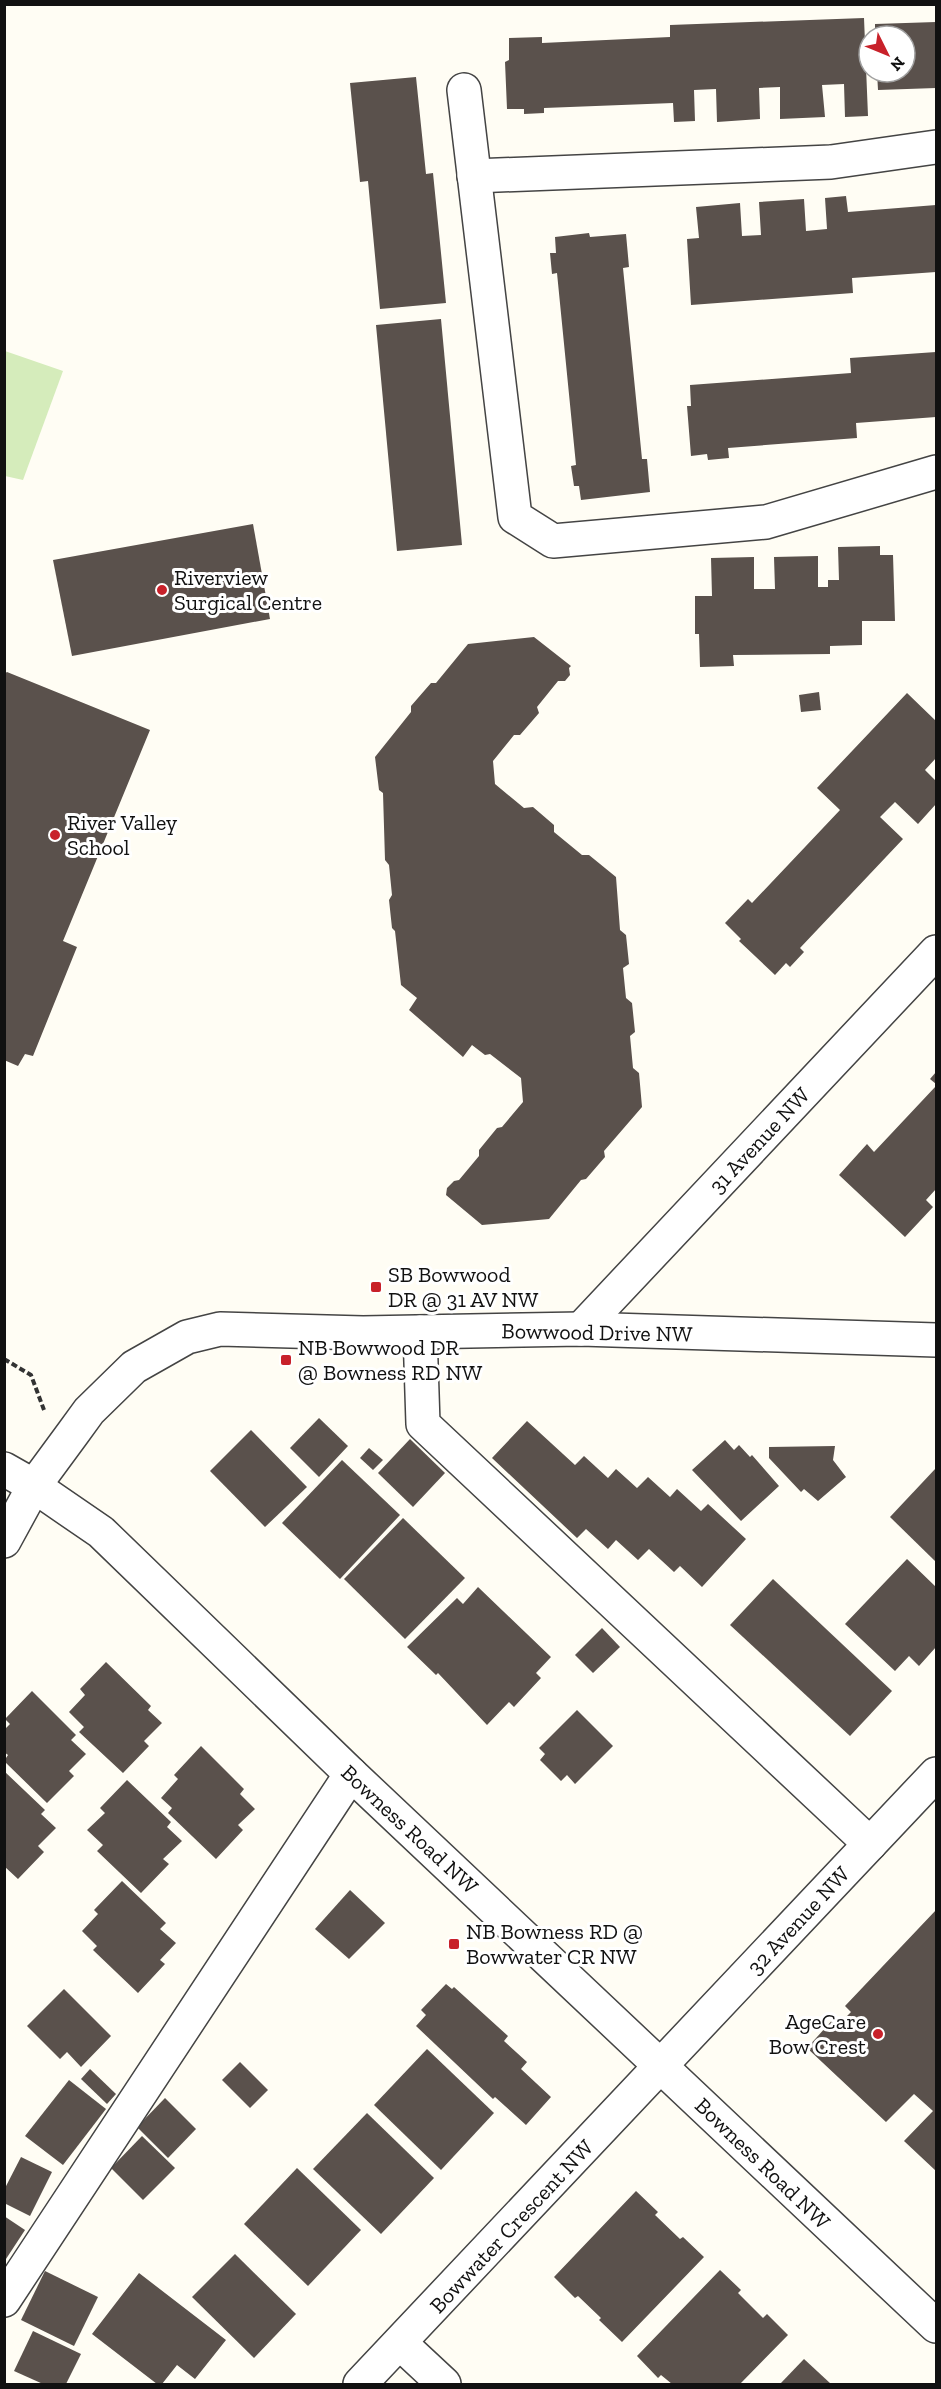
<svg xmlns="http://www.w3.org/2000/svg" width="941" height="2389" font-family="'Zilla Slab',serif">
<rect width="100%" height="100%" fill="#fffdf4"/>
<!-- green -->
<path fill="#d5ecbb" d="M 5,351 L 63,371 L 23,480 L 5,476 Z"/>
<!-- building -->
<g fill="#5a514c">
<path d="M 864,18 L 868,116 L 845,117 L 844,84 L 822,85 L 825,117 L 780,119 L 780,87 L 759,88 L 760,119 L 717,122 L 716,89 L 694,90 L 695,121 L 674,122 L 673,103 L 544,108 L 544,113 L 524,114 L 524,109 L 507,109 L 505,62 L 509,60 L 509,38 L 542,37 L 542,43 L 670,37 L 670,25 Z"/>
<path d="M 936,22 L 936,88 L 878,90 L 877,72 L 905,72 L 905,36 L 875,36 L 875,24 Z"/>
<path d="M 416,77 L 426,174 L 433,173 L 446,303 L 380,309 L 368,181 L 360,182 L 350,83 Z"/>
<path d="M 846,196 L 848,212 L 936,205 L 936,272 L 852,278 L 853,293 L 691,305 L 687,239 L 699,238 L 696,207 L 740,203 L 742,236 L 761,235 L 759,202 L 804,199 L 806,231 L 827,229 L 825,198 Z"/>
<path d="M 589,233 L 590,237 L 626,234 L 629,267 L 623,268 L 642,459 L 647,459 L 650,492 L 581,500 L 579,486 L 574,486 L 571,466 L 576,465 L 557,273 L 552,274 L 550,253 L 556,253 L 555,237 Z"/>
<path d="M 441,319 L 462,545 L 397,551 L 376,325 Z"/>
<path d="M 936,352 L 936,417 L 856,423 L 857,438 L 728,448 L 729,458 L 708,460 L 707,454 L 691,456 L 687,406 L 691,406 L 690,385 L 851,373 L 850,358 Z"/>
<path d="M 253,524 L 270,619 L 72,656 L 53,560 Z"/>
<path d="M 880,546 L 880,555 L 893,555 L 895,621 L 862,621 L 862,645 L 830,646 L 830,654 L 733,655 L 734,666 L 700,667 L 699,634 L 695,634 L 695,596 L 712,596 L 711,558 L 754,557 L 754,589 L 775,589 L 774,557 L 818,556 L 818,587 L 828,587 L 828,580 L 839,580 L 838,547 Z"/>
<path d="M 534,637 L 571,666 L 569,668 L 570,675 L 565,681 L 558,681 L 537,707 L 539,713 L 520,735 L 514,735 L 493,761 L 495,784 L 524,808 L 533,807 L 554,825 L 554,832 L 582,855 L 589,855 L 616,877 L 620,930 L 626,935 L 629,964 L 623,968 L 626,998 L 632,1003 L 635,1032 L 630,1036 L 633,1068 L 639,1073 L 642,1107 L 604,1151 L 605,1157 L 586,1179 L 581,1180 L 549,1219 L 482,1225 L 446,1195 L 447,1188 L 454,1181 L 459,1180 L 479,1156 L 479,1150 L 497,1128 L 502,1127 L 523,1102 L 521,1078 L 490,1054 L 485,1055 L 472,1045 L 463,1057 L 409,1010 L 417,998 L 401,985 L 395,931 L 392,928 L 389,900 L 392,895 L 389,865 L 385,860 L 383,793 L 379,790 L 375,757 L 411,712 L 411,706 L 431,683 L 436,683 L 468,644 Z"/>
<path d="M 7,672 L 150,730 L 63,941 L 77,947 L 33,1056 L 25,1054 L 18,1066 L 4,1060 L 4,674 Z"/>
<path d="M 819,692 L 821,710 L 801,712 L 799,695 Z"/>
<path d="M 907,693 L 936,721 L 936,758 L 925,770 L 936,781 L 936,804 L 918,824 L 895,802 L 880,817 L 903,839 L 800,948 L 804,952 L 790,967 L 786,963 L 775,975 L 739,941 L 741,939 L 725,923 L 748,899 L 752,903 L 840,810 L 817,788 Z"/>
<path d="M 936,1072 L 936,1084 L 930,1079 Z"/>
<path d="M 936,1086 L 936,1189 L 926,1200 L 933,1207 L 905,1237 L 839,1175 L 867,1144 L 874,1152 Z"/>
<path d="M 319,1418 L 348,1446 L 319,1477 L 290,1448 Z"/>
<path d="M 527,1421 L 575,1465 L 584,1456 L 608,1478 L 616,1469 L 637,1488 L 648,1477 L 670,1497 L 677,1489 L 701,1511 L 708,1504 L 746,1539 L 702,1587 L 680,1566 L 674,1572 L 649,1549 L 638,1560 L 616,1540 L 608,1549 L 586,1529 L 577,1538 L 492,1458 Z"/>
<path d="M 251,1430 L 307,1487 L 265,1527 L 210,1471 Z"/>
<path d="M 410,1439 L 445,1473 L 413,1507 L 378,1473 Z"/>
<path d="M 725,1440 L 734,1450 L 739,1445 L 750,1457 L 752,1455 L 779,1486 L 741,1521 L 692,1470 Z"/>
<path d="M 835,1446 L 833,1460 L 846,1477 L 818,1501 L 804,1489 L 801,1492 L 769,1458 L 769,1447 Z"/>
<path d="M 369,1448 L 383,1460 L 373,1470 L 360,1458 Z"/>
<path d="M 342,1460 L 400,1515 L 340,1579 L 282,1523 Z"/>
<path d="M 936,1468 L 936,1562 L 890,1517 Z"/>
<path d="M 403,1518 L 465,1578 L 405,1639 L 344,1579 Z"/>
<path d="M 907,1559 L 936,1587 L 936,1647 L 919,1666 L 909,1656 L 895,1671 L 845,1624 Z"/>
<path d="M 773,1579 L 892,1691 L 850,1736 L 730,1625 Z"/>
<path d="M 478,1587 L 551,1657 L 536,1673 L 541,1678 L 514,1707 L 509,1702 L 487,1725 L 438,1673 L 436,1675 L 407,1647 L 457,1598 L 463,1604 Z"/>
<path d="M 602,1628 L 620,1647 L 593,1673 L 575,1655 Z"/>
<path d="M 106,1662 L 151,1706 L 148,1710 L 162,1723 L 144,1741 L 149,1746 L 123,1773 L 79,1732 L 84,1727 L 69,1712 L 85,1695 L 80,1689 Z"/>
<path d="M 32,1691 L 76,1735 L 71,1740 L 86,1754 L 69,1771 L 74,1776 L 47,1803 L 4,1761 L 8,1755 L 4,1752 L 4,1730 L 10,1724 L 5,1719 Z"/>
<path d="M 577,1710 L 613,1746 L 575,1784 L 567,1775 L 561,1781 L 540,1760 L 545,1754 L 539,1748 Z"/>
<path d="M 201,1746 L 244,1789 L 240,1794 L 255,1809 L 238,1825 L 243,1830 L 216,1859 L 168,1813 L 172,1808 L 161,1798 L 178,1779 L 174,1775 Z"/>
<path d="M 4,1771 L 45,1810 L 41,1814 L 56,1828 L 38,1846 L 44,1852 L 18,1879 L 4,1866 Z"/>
<path d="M 127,1780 L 171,1822 L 167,1827 L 182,1841 L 163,1859 L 169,1864 L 141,1893 L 97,1851 L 103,1845 L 87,1830 L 105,1813 L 100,1808 Z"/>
<path d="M 122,1881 L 166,1923 L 160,1929 L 176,1943 L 160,1960 L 165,1964 L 138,1993 L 93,1950 L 97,1946 L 82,1931 L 98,1914 L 94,1910 Z"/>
<path d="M 350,1890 L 385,1923 L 349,1959 L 315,1929 Z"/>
<path d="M 936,1910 L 936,2171 L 904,2141 L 933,2111 L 914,2094 L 886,2122 L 807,2048 L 836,2016 L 842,2021 L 851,2012 L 845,2006 Z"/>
<path d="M 446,1984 L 452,1989 L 454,1987 L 508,2036 L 504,2041 L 527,2062 L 521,2069 L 551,2097 L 526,2125 L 495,2097 L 493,2099 L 416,2026 L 426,2015 L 421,2010 Z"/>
<path d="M 64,1989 L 111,2036 L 81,2067 L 67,2052 L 60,2059 L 27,2026 Z"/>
<path d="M 427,2049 L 494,2113 L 441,2170 L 374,2105 Z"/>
<path d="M 240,2062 L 268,2090 L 250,2108 L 222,2080 Z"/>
<path d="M 90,2069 L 116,2094 L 107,2104 L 81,2079 Z"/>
<path d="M 69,2080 L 106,2109 L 63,2165 L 25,2136 Z"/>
<path d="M 165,2098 L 196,2129 L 168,2158 L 137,2127 Z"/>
<path d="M 367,2113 L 434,2178 L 381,2234 L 313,2169 Z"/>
<path d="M 142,2136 L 175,2168 L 143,2200 L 111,2168 Z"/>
<path d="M 21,2157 L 52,2172 L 30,2216 L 4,2203 L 4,2190 Z"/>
<path d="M 297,2168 L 361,2230 L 308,2286 L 244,2224 Z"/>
<path d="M 636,2191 L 658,2212 L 655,2215 L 680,2239 L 683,2237 L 704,2257 L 622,2342 L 599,2320 L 601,2318 L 578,2296 L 575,2298 L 554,2277 Z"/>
<path d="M 4,2216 L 25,2230 L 4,2262 Z"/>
<path d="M 235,2254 L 296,2314 L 254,2358 L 192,2297 Z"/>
<path d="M 720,2270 L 741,2290 L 738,2293 L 763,2318 L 767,2314 L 788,2335 L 740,2384 L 672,2384 L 661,2375 L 658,2378 L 637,2356 Z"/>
<path d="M 45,2271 L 98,2297 L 74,2346 L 21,2320 Z"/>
<path d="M 139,2273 L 226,2340 L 195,2379 L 177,2365 L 162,2384 L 157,2384 L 92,2334 Z"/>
<path d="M 33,2331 L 81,2354 L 66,2384 L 43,2384 L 14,2371 Z"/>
<path d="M 804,2359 L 831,2384 L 780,2384 Z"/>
</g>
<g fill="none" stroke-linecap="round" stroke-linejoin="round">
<defs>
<g id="minor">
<path d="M 464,90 L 515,517 L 553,541 L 766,522 L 936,472"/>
<path d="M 474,176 L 831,162 L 936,147"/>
<path d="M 581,1329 L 936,952"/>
<path d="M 420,1332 L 423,1424 L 870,1844"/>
<path d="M 4,1469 L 34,1486 L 101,1532 L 351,1774 L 936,2326"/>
<path d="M 4,1541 L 34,1486 L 73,1433 L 89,1411 L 134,1367 L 187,1337 L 220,1329 L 363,1333 L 581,1329 L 936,1340"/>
<path d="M 4,2300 L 351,1774"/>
<path d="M 400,2343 L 444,2384"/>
<path d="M 360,2384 L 936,1774"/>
</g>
</defs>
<!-- minor casing -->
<use href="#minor" stroke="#444" stroke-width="36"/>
<!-- path -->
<path stroke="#333" stroke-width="4" stroke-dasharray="6 3" stroke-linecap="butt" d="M 4,1359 L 31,1375 L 44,1410"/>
<!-- minor -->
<use href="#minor" stroke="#fff" stroke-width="33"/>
</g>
<!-- markers -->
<g fill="#c8212a" stroke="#fff" stroke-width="2">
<circle cx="162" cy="590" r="6"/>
<circle cx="55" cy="835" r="6"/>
<rect x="370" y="1281" width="12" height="12" rx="3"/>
<rect x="280" y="1354" width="12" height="12" rx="3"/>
<rect x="448" y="1938" width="12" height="12" rx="3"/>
<circle cx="878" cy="2034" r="6"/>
</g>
<g text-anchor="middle" stroke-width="6" stroke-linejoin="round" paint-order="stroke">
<!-- poi labels -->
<g font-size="22" fill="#111" stroke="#fff" text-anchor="start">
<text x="174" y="585">Riverview<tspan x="174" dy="25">Surgical Centre</tspan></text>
<text x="67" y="830">River Valley<tspan x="67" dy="25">School</tspan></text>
<text x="388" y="1282">SB Bowwood<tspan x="388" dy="25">DR @ 31 AV NW</tspan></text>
<text x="298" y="1355">NB Bowwood DR<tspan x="298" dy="25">@ Bowness RD NW</tspan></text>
<text x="466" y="1939">NB Bowness RD @<tspan x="466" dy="25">Bowwater CR NW</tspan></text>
<text x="866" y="2029" text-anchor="end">AgeCare<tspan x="866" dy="25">Bow Crest</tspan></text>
</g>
<!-- street labels -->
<g font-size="22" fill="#111" stroke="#fff">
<text transform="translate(759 1140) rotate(-47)" y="8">31 Avenue NW</text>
<text transform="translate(597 1332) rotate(1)" y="8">Bowwood Drive NW</text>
<text transform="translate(410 1829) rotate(43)" y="8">Bowness Road NW</text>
<text transform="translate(798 1920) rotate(-47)" y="8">32 Avenue NW</text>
<text transform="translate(763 2163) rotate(44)" y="8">Bowness Road NW</text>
<text transform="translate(511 2226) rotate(-47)" y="8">Bowwater Crescent NW</text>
</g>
</g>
<!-- border -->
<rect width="941" height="2389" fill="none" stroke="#111111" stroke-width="12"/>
<!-- north arrow -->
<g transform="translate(887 54) rotate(133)"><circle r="28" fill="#ffffff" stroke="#a0a0a0" stroke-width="1.5"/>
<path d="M0-4.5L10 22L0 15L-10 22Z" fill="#c8212a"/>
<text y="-9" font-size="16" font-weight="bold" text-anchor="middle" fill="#111111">N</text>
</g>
</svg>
